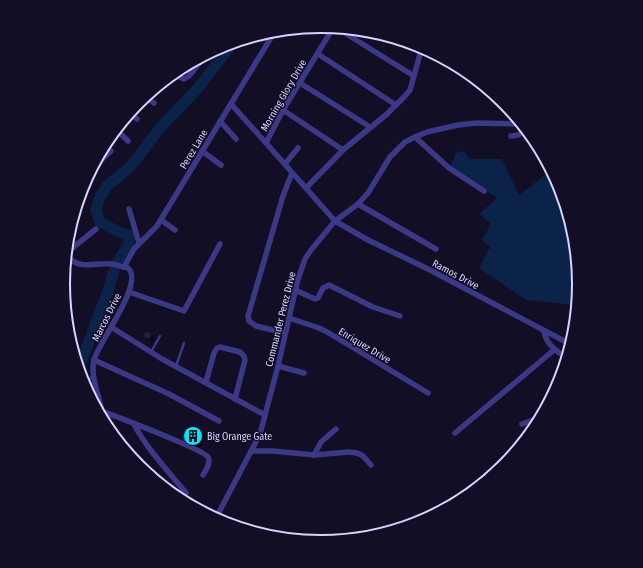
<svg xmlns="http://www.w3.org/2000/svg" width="643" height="568" font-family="'Fira Sans Condensed',sans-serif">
<defs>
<filter id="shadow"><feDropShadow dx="3" dy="3" stdDeviation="1" flood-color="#0009"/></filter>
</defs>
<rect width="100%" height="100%" fill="#120e26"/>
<!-- water -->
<path fill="#0b2249" d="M 464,151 L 470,159 L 502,159 L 519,195 L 550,171 L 560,185 L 579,284 L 575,305 L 526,300 L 479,268 L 490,247 L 482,240 L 491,224 L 479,214 L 497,198 L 467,177 L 459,174 L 450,167 L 456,153 Z"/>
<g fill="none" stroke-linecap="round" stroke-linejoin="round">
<!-- river -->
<path stroke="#0b2249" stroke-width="11" d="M 80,365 L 108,291 L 115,267 L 129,243 L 129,235 L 119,232 L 100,222 L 96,210 L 100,197 L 107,186 L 131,166 L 161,127 L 199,87 L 232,44"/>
</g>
<!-- building -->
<g fill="#231a47" filter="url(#shadow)">
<path d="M 145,332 L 151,333 L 150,339 L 144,337 Z"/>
<path d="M 191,425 L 203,430 L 197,445 L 185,440 Z"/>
</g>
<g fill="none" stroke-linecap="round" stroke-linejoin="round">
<!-- lane -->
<g stroke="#3b3886" stroke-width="2.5">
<path d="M 151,352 L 160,336"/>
<path d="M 176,366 L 184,343"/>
<path d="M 85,385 L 93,375"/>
</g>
<!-- street -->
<g stroke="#3b3886" stroke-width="5.5">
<path d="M 333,28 L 283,110 L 266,143 L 335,221 L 368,240 L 430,270 L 568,343"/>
<path d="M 340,30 L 414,76"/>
<path d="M 318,54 L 396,105"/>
<path d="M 177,76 L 184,79 L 189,76 L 201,61"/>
<path d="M 300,83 L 370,127"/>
<path d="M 146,97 L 154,103"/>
<path d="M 231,104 L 266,143"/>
<path d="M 283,110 L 343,150"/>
<path d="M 131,114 L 137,119"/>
<path d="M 220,121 L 236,139"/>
<path d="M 119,132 L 128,141"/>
<path d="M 511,136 L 518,135 L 524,131"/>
<path d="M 415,137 L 449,168 L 484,191"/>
<path d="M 202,151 L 221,165"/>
<path d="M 98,163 L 111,151"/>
<path d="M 285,164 L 298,148"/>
<path d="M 306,188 L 343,150 L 387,114 L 405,96 L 410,90 L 422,47"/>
<path d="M 358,204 L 436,249"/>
<path d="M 129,209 L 139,243"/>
<path d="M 161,220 L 175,230"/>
<path d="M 70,250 L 96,229"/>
<path d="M 69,258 C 81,270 97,262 112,264 C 118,265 123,267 128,268 C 145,283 99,341 94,360 C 90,375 99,396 102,411"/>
<path d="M 124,267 L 134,249 L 157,226 L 272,36"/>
<path d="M 295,290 L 315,299 L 318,298 L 323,288 L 329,285 L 373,307 L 400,316"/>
<path d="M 129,292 L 184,311 L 220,244"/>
<path d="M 289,318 L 319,328 L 329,333 L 428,393"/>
<path d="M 111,327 L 162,359 L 265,415"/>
<path d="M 544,331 C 546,344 555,350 565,357"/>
<path d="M 285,333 L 256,326 L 249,321 L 248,316 L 283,196 L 292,173"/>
<path d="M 94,360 L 169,394 L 219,421"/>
<path d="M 278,366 L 304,373"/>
<path d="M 206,382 L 214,353 L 217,348 L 220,347 L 240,352 L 244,356 L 245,360 L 235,399"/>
<path d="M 102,411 C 117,417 203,449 208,457 C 211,463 206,470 203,475"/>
<path d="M 134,424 C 146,448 169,472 186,493"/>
<path d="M 522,424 L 536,419"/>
<path d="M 455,433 L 554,350"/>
<path d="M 253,451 L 273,451 L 314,455 L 349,452 L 357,453 L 363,456 L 371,465"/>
<path d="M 314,455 L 321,442 L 336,429"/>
<path d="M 216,518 L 260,434 L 278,366 L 298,279 L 305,259 L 311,250 L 335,221 L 358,204 L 368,193 L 390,157 L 405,142 L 415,137 L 427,132 L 458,125 L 477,123 L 519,124"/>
</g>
</g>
<!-- icons -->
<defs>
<symbol id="building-disc" viewBox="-11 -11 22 22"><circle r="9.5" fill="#00e6fe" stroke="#120e26"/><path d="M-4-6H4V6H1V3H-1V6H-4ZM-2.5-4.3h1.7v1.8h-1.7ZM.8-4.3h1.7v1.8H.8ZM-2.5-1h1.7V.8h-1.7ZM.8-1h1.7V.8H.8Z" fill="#111"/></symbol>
</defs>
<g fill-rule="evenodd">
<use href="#building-disc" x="182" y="425" width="22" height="22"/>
</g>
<g text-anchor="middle" stroke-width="3" stroke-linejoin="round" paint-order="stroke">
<!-- street labels -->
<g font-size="10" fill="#d8d3ff" stroke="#120e26">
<text transform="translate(283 95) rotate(-60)" y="4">Morning Glory Drive</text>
<text transform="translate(193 149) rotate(-59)" y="4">Perez Lane</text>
<text transform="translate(456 274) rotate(28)" y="4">Ramos Drive</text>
<text transform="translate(106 317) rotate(-63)" y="4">Marcos Drive</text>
<text transform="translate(280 319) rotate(-76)" y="4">Commander Perez Drive</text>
<text transform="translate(365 345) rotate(31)" y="4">Enriquez Drive</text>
</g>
<!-- poi labels -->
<g font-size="10" fill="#d8d3ff" stroke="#120e26" text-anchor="start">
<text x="207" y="440">Big Orange Gate</text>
</g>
</g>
<!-- crop -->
<path d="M0 0H643V568H0ZM70 284a251 251 0 1 1 502 0a251 251 0 1 1-502 0Z" fill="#120e26" fill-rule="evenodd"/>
<path fill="none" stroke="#d8d3ff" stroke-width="2" d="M70 284a251 251 0 1 1 502 0a251 251 0 1 1-502 0Z"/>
</svg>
